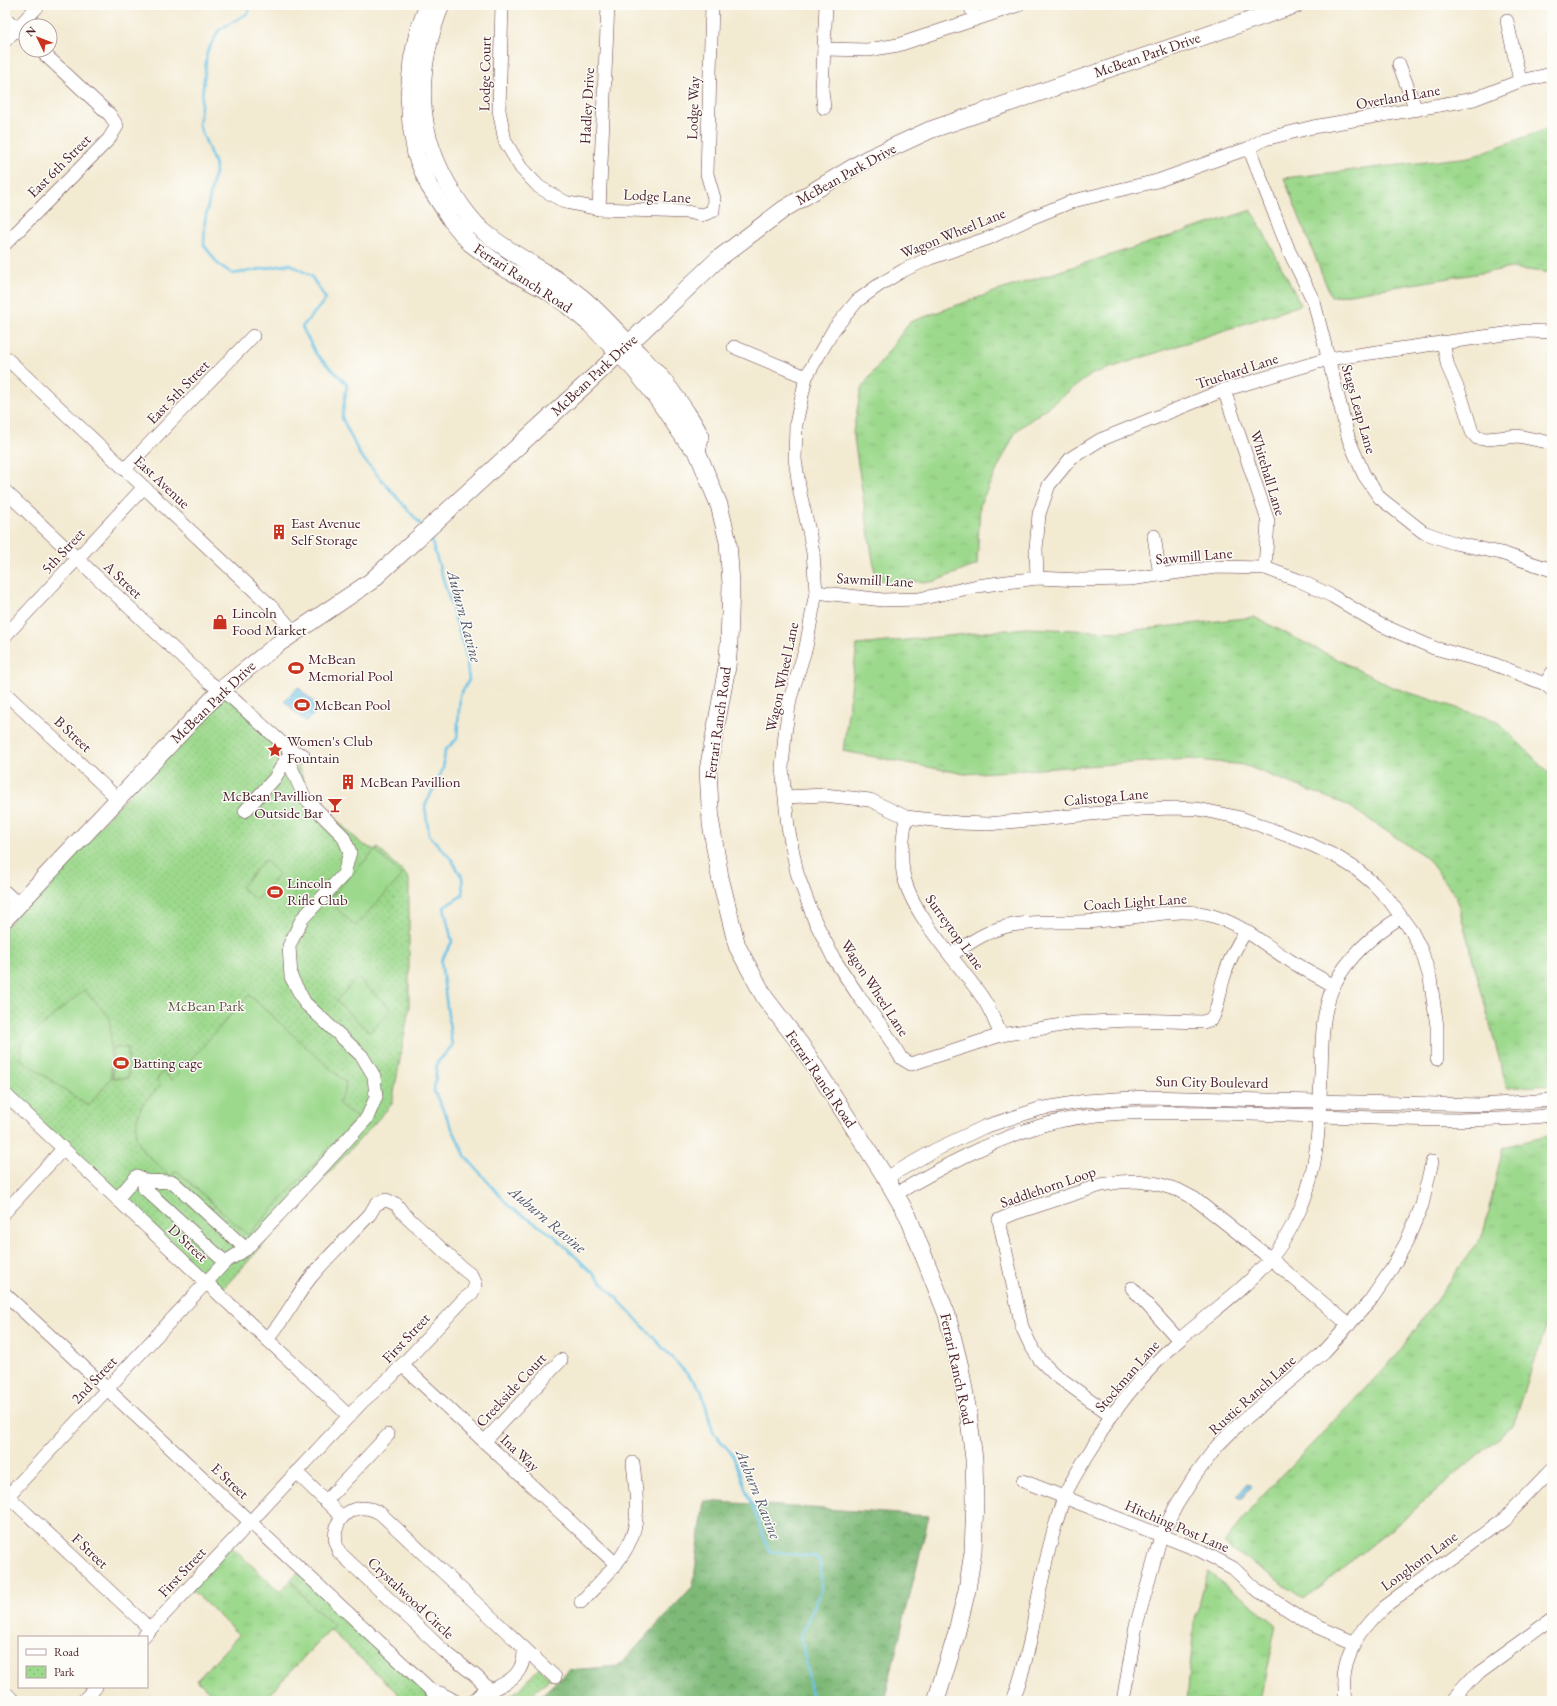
<svg xmlns="http://www.w3.org/2000/svg" width="1557" height="1706" font-family="'EB Garamond',serif">
<defs>
<pattern id="grass-tufts" width="24" height="20" patternUnits="userSpaceOnUse"><rect width="24" height="20" fill="#9dd98d"/><path d="M3 7l-1-3M5 7V3M7 7l1-3M15 17l-1-3M17 17v-4M19 17l1-3" fill="none" stroke="#89ba7a"/></pattern>
<pattern id="forest-crowns" width="20" height="18" patternUnits="userSpaceOnUse"><rect width="20" height="18" fill="#7eb978"/><path d="M2 6a3 3 0 1 1 6 0M12 15a3 3 0 1 1 6 0" fill="none" stroke="#699663"/></pattern>
<pattern id="park-dots" width="8" height="8" patternUnits="userSpaceOnUse"><rect width="8" height="8" fill="#9dd98d"/><path d="M2 2h.1M6 6h.1" fill="none" stroke="#89ba7a" stroke-width="1.8" stroke-linecap="round"/></pattern>
<pattern id="water-waves" width="16" height="10" patternUnits="userSpaceOnUse"><rect width="16" height="10" fill="#69c3e7"/><path d="M0 5q4-4 8 0t8 0" fill="none" stroke="#5da7c6"/></pattern>
</defs>
<rect width="100%" height="100%" fill="#fdfcf7"/>
<filter id="ink" filterUnits="userSpaceOnUse"><feTurbulence type="fractalNoise" baseFrequency=".025" numOctaves="2"/><feDisplacementMap in="SourceGraphic" scale="8" xChannelSelector="R" yChannelSelector="G"/><feConvolveMatrix kernelMatrix="1 2 1 2 8 2 1 2 1" color-interpolation-filters="sRGB"/></filter>
<filter id="wash" filterUnits="userSpaceOnUse"><feTurbulence type="fractalNoise" baseFrequency=".012" numOctaves="4" result="noise"/><feDisplacementMap in="SourceGraphic" scale="16" xChannelSelector="R" yChannelSelector="G"/><feGaussianBlur stdDeviation="0.9" result="paint"/><feColorMatrix in="noise" values="0 0 0 0 0 0 0 0 0 0 0 0 0 0 0 0 0 1.4 0 .05"/><feComposite in="paint" operator="in"/></filter>
<g filter="url(#wash)">
<rect width="100%" height="100%" fill="#f3ead2"/>
<!-- grass -->
<g fill="url(#grass-tufts)" stroke="#747c5c">
<path d="M 1552,127 L 1552,273 L 1512,268 L 1331,297 L 1284,178 L 1470,157 Z"/>
<path d="M 1252,210 L 1301,305 L 1092,374 L 1016,431 L 980,504 L 977,565 L 932,582 L 876,580 L 853,432 L 861,389 L 910,322 L 991,293 Z"/>
<path d="M 1254,617 L 1392,687 L 1497,721 L 1552,776 L 1552,1085 L 1507,1088 L 1456,896 L 1426,857 L 1347,805 L 1244,765 L 1189,759 L 965,774 L 843,751 L 857,645 L 1027,628 L 1118,632 Z"/>
<path d="M 1552,1135 L 1552,1309 L 1513,1426 L 1400,1522 L 1305,1599 L 1224,1544 L 1251,1508 L 1399,1353 L 1483,1234 L 1503,1147 Z"/>
<path d="M 231,1546 L 280,1592 L 291,1580 L 309,1603 L 334,1625 L 263,1701 L 219,1701 L 197,1680 L 239,1635 L 191,1589 Z"/>
<path d="M 1208,1571 L 1276,1624 L 1260,1701 L 1187,1701 L 1194,1624 Z"/>
</g>
<!-- forest -->
<path fill="url(#forest-crowns)" stroke="#646c52" d="M 704,1501 L 929,1516 L 884,1701 L 535,1701 L 569,1670 L 619,1666 L 693,1586 Z"/>
<!-- park -->
<g fill="url(#park-dots)" stroke="#747c5c">
<path d="M 225,692 L 293,752 L 309,795 L 362,844 L 375,850 L 378,848 L 409,878 L 409,1009 L 392,1104 L 220,1292 L 5,1091 L 5,928 Z"/>
<path d="M 300,1570 L 442,1701 L 406,1701 L 330,1630 L 334,1625 L 309,1603 L 291,1580 Z"/>
<path d="M 539,1668 L 550,1678 L 525,1701 L 501,1701 L 520,1689 Z"/>
</g>
<!-- pitch -->
<g fill="#9dd98d" stroke="#747c5c">
<path d="M 375,850 L 402,876 L 355,926 L 328,900 Z"/>
<path d="M 265,860 L 279,874 L 256,900 L 241,887 Z"/>
<path d="M 357,978 L 391,1009 L 370,1032 L 336,1001 Z"/>
<path d="M 84,990 L 110,1018 L 111,1078 L 88,1106 L 21,1059 L 21,1043 Z"/>
<path d="M 249,995 L 346,1083 L 345,1090 L 338,1103 L 357,1118 L 248,1235 L 176,1170 L 171,1177 L 143,1151 L 136,1137 L 137,1119 L 142,1105 L 161,1085 L 156,1080 L 163,1072 L 172,1080 Z"/>
<rect x="113" y="1048" width="15" height="30"/>
</g>
<!-- water -->
<g fill="url(#water-waves)" stroke="#5a7189">
<path d="M 298,687 L 320,708 L 306,722 L 284,701 Z"/>
<path d="M 1248,1483 L 1252,1486 L 1241,1499 L 1237,1496 Z"/>
</g>
<g fill="none" stroke-linecap="round" stroke-linejoin="round">
<!-- stream -->
<g stroke="#69c3e7" stroke-width="2.5">
<path d="M 251,5 L 248,13 L 219,30 L 207,52 L 199,125 L 216,167 L 205,220 L 204,245 L 218,264 L 233,274 L 290,264 L 311,276 L 326,299 L 302,327 L 316,354 L 347,384 L 342,418 L 360,455 L 422,526"/>
<path d="M 430,536 L 465,651 L 469,680 L 460,695 L 457,739 L 445,750 L 443,769 L 425,806 L 429,835 L 452,860 L 462,877 L 463,895 L 444,907 L 452,942 L 441,961 L 452,1046 L 437,1063 L 434,1091 L 466,1157 L 510,1207 L 553,1235 L 601,1281 L 701,1389 L 713,1432 L 733,1455 L 769,1551 L 815,1557 L 821,1563 L 821,1591 L 801,1636 L 813,1701"/>
</g>
</g>
</g>
<g filter="url(#ink)">
<g fill="none" stroke-linecap="round" stroke-linejoin="round">
<defs>
<g id="minor">
<path d="M 502,5 L 499,110 L 505,141 L 521,168 L 539,187 L 565,202 L 599,209 L 687,212 L 702,215 L 713,211 L 714,198 L 707,174 L 712,5"/>
<path d="M 970,5 L 975,19"/>
<path d="M 5,18 L 26,37"/>
<path d="M 1507,21 L 1520,81"/>
<path d="M 5,41 L 39,5"/>
<path d="M 824,49 L 868,50 L 898,45 L 1018,5"/>
<path d="M 1399,64 L 1416,110"/>
<path d="M 824,108 L 822,90 L 826,5"/>
<path d="M 1249,148 L 1289,251 L 1314,302 L 1349,440 L 1364,475 L 1380,498 L 1423,532 L 1454,543 L 1501,553 L 1552,570"/>
<path d="M 599,209 L 608,5"/>
<path d="M 5,244 L 109,139 L 117,126 L 110,115 L 40,50"/>
<path d="M 1443,342 L 1448,367 L 1461,396 L 1472,432 L 1477,438 L 1487,439 L 1518,436 L 1552,443"/>
<path d="M 734,347 L 806,377"/>
<path d="M 5,357 L 275,610 L 294,632"/>
<path d="M 1224,390 L 1268,521 L 1265,568"/>
<path d="M 125,469 L 253,336"/>
<path d="M 5,491 L 209,682 L 233,699 L 291,751 L 275,778 L 245,811"/>
<path d="M 1154,536 L 1160,575"/>
<path d="M 1037,578 L 1036,549 L 1039,514 L 1049,485 L 1071,458 L 1100,440 L 1224,390 L 1328,359 L 1526,331 L 1552,332"/>
<path d="M 816,592 L 883,600 L 919,599 L 977,586 L 1037,578 L 1081,580 L 1130,579 L 1216,567 L 1265,568 L 1298,580 L 1332,596 L 1379,624 L 1434,648 L 1491,663 L 1545,684 L 1552,690"/>
<path d="M 5,636 L 144,487"/>
<path d="M 1545,684 L 1552,673"/>
<path d="M 5,693 L 118,799"/>
<path d="M 291,751 L 303,755"/>
<path d="M 786,797 L 824,795 L 870,800 L 906,817 L 959,823 L 988,824 L 1142,809 L 1175,808 L 1198,809 L 1241,818 L 1312,845 L 1337,857 L 1356,869 L 1374,884 L 1389,900 L 1412,932 L 1422,952 L 1430,978 L 1437,1026 L 1437,1059"/>
<path d="M 906,817 C 903,837 899,861 905,881 C 917,921 958,962 982,997 C 990,1008 995,1022 1001,1035"/>
<path d="M 5,892 L 19,905"/>
<path d="M 1246,931 C 1236,946 1228,962 1223,980 C 1219,993 1219,1007 1212,1019 L 1203,1022 L 1131,1020 L 1074,1023 L 1001,1035 L 911,1064 L 901,1058 L 883,1028 L 860,998 L 834,959 L 814,919 L 797,873 L 788,827 L 782,768 L 785,734 L 790,699 L 806,647 L 816,592 L 813,553 L 809,531 L 800,493 L 795,459 L 796,424 L 806,377 L 834,329 L 857,301 L 879,285 L 904,270 L 930,258 L 989,238 L 1031,218 L 1073,201 L 1157,181 L 1249,148 L 1265,139 L 1313,127 L 1474,99 L 1520,81 L 1552,74"/>
<path d="M 951,955 C 968,944 985,932 1004,927 C 1035,919 1067,924 1098,921 C 1138,919 1180,904 1219,918 C 1245,927 1266,946 1289,960 C 1303,969 1319,977 1334,986"/>
<path d="M 5,1094 L 349,1416"/>
<path d="M 886,1178 L 935,1150 L 984,1127 L 1039,1109 L 1086,1101 L 1146,1097 L 1481,1105 L 1552,1100"/>
<path d="M 896,1194 C 943,1166 990,1141 1043,1125 C 1097,1110 1154,1112 1211,1113 C 1265,1114 1319,1116 1373,1118 C 1433,1120 1492,1122 1552,1115"/>
<path d="M 117,1199 L 137,1176 L 144,1181"/>
<path d="M 5,1212 L 63,1149"/>
<path d="M 225,1262 L 144,1188 L 144,1181 L 173,1182 L 246,1249"/>
<path d="M 1132,1288 L 1179,1340"/>
<path d="M 5,1294 L 433,1692 L 439,1701"/>
<path d="M 402,1365 L 616,1564"/>
<path d="M 1111,1415 L 1054,1374 L 1040,1360 L 1030,1344 L 1022,1327 L 999,1220 L 1015,1213 L 1101,1185 L 1119,1182 L 1137,1181 L 1158,1184 L 1178,1190 L 1195,1199 L 1271,1259 L 1349,1325"/>
<path d="M 484,1442 L 561,1360"/>
<path d="M 296,1472 L 342,1517"/>
<path d="M 1023,1481 L 1201,1551 L 1233,1568 L 1254,1588 L 1307,1622 L 1353,1642"/>
<path d="M 8,1496 L 150,1629"/>
<path d="M 5,1499 L 225,1262 L 246,1249 L 282,1211 L 367,1118 L 376,1097 L 374,1076 L 362,1056 L 305,1003 L 291,977 L 289,946 L 302,919 L 344,874 L 350,852 L 343,836 L 305,798 L 287,758"/>
<path d="M 326,1501 L 388,1435"/>
<path d="M 581,1602 C 603,1578 633,1553 636,1519 C 638,1501 635,1481 633,1463"/>
<path d="M 143,1637 L 363,1401 L 390,1378 L 463,1300 L 472,1293 L 476,1284 L 471,1275 L 462,1268 L 403,1213 L 396,1204 L 386,1200 L 376,1204 L 370,1214 C 351,1235 329,1255 311,1277 C 295,1297 285,1320 267,1339"/>
<path d="M 433,1692 L 440,1693 L 455,1701"/>
<path d="M 83,1701 L 96,1687"/>
<path d="M 473,1701 C 477,1699 481,1692 485,1691 C 487,1690 489,1690 491,1690 C 512,1681 525,1672 524,1648"/>
<path d="M 487,1701 L 490,1696 L 490,1690 L 477,1677 L 444,1651 L 339,1552 C 325,1522 354,1496 381,1514 L 555,1677"/>
<path d="M 1013,1701 C 1021,1678 1028,1654 1032,1630 C 1039,1594 1045,1559 1056,1523 C 1059,1514 1061,1505 1064,1497 C 1072,1479 1083,1462 1094,1445 C 1100,1435 1105,1423 1113,1414 C 1132,1387 1156,1361 1180,1339 C 1210,1313 1244,1290 1269,1260 C 1283,1245 1294,1223 1302,1205 C 1319,1163 1319,1119 1321,1074 C 1322,1045 1321,1012 1334,985 C 1349,955 1374,934 1401,917"/>
<path d="M 1123,1701 L 1136,1626 L 1161,1536 L 1176,1506 L 1196,1474 L 1218,1445 L 1239,1424 L 1324,1352 L 1370,1301 L 1389,1273 L 1406,1243 L 1422,1205 L 1432,1162"/>
<path d="M 1345,1701 C 1339,1659 1355,1635 1384,1607 L 1504,1519 L 1552,1469"/>
<path d="M 1452,1701 L 1479,1672 L 1552,1619"/>
</g>
<g id="major">
<path d="M 428,5 L 418,32 L 412,60 L 409,96 L 411,125 L 416,155 L 429,186 L 451,220 L 470,243 L 502,267 L 546,290 L 567,305 L 590,324 L 634,369 L 654,394 L 687,442 L 697,451 L 719,505 L 728,542 L 731,584 L 729,643 L 727,667 L 708,770 L 711,824 L 720,877 L 737,946 L 765,998 L 801,1045 L 886,1178 L 908,1216 L 947,1315 L 960,1367 L 968,1412 L 974,1459 L 975,1500 L 973,1552 L 967,1590 L 955,1639 L 936,1701"/>
<path d="M 441,5 C 415,71 414,132 453,193 C 461,206 471,220 483,231 C 511,255 546,270 576,293 C 595,307 611,326 628,343 C 644,360 661,375 674,395 C 680,402 698,429 700,436 C 700,440 698,447 697,451"/>
<path d="M 5,919 L 222,689 L 278,644 L 370,582 L 598,373 L 718,259 L 784,209 L 867,159 L 930,130 L 1295,5"/>
<path d="M 5,1695 L 11,1701"/>
</g>
</defs>
<!-- minor casing -->
<use href="#minor" stroke="#633d44" stroke-width="14"/>
<!-- major casing -->
<use href="#major" stroke="#633d44" stroke-width="18"/>
<!-- minor -->
<use href="#minor" stroke="#fff" stroke-width="13"/>
<!-- major -->
<use href="#major" stroke="#fff" stroke-width="17"/>
</g>
</g>
<!-- icons -->
<defs>
<symbol id="building-bare" viewBox="-9 -9 18 18"><path d="M-4-6H4V6H1V3H-1V6H-4ZM-2.5-4.3h1.7v1.8h-1.7ZM.8-4.3h1.7v1.8H.8ZM-2.5-1h1.7V.8h-1.7ZM.8-1h1.7V.8H.8Z" fill="#c8321e" stroke="#fdfcf7" stroke-width="2.5" paint-order="stroke"/></symbol>
<symbol id="shop-bare" viewBox="-9 -9 18 18"><path d="M-5-2.5h2.3a2.7 3.5 0 0 1 5.4 0H5L5.5 6h-11ZM-1.5-2.5h3a1.5 2.3 0 0 0-3 0Z" fill="#c8321e" stroke="#fdfcf7" stroke-width="2.5" paint-order="stroke"/></symbol>
<symbol id="stadium-bare" viewBox="-9 -9 18 18"><path d="M0-5a6.5 5 0 1 0 0 10a6.5 5 0 1 0 0-10ZM-3.5-1.8h7v3.6h-7Z" fill="#c8321e" stroke="#fdfcf7" stroke-width="2.5" paint-order="stroke"/></symbol>
<symbol id="sight-bare" viewBox="-9 -9 18 18"><path d="M0-6L1.8-2.2L6-1.7L2.9 1.2L3.7 5.4L0 3.3L-3.7 5.4L-2.9 1.2L-6-1.7L-1.8-2.2Z" fill="#c8321e" stroke="#fdfcf7" stroke-width="2.5" paint-order="stroke"/></symbol>
<symbol id="bar-bare" viewBox="-9 -9 18 18"><path d="M-6-5H6L.8 .8V4.5H3.5V6h-7V4.5H-.8V.8Z" fill="#c8321e" stroke="#fdfcf7" stroke-width="2.5" paint-order="stroke"/></symbol>
</defs>
<g fill-rule="evenodd">
<use href="#building-bare" x="268" y="521" width="22" height="22"/>
<use href="#shop-bare" x="209" y="611" width="22" height="22"/>
<use href="#stadium-bare" x="285" y="657" width="22" height="22"/>
<use href="#stadium-bare" x="291" y="694" width="22" height="22"/>
<use href="#sight-bare" x="264" y="739" width="22" height="22"/>
<use href="#building-bare" x="337" y="771" width="22" height="22"/>
<use href="#bar-bare" x="324" y="794" width="22" height="22"/>
<use href="#stadium-bare" x="264" y="881" width="22" height="22"/>
<use href="#stadium-bare" x="110" y="1052" width="22" height="22"/>
</g>
<g text-anchor="middle" stroke-width="3" stroke-linejoin="round" paint-order="stroke">
<!-- street labels -->
<g font-size="15" fill="#4a1f2b" stroke="#fdfcf7">
<text transform="translate(1147 55) rotate(-19)" y="5">McBean Park Drive</text>
<text transform="translate(485 74) rotate(-89)" y="5">Lodge Court</text>
<text transform="translate(1398 97) rotate(-10)" y="5">Overland Lane</text>
<text transform="translate(587 106) rotate(-87)" y="5">Hadley Drive</text>
<text transform="translate(693 108) rotate(-88)" y="5">Lodge Way</text>
<text transform="translate(59 166) rotate(-45)" y="5">East 6th Street</text>
<text transform="translate(846 174) rotate(-29)" y="5">McBean Park Drive</text>
<text transform="translate(657 196) rotate(3)" y="5">Lodge Lane</text>
<text transform="translate(953 233) rotate(-22)" y="5">Wagon Wheel Lane</text>
<text transform="translate(523 278) rotate(33)" y="5">Ferrari Ranch Road</text>
<text transform="translate(1237 371) rotate(-18)" y="5">Truchard Lane</text>
<text transform="translate(594 375) rotate(-43)" y="5">McBean Park Drive</text>
<text transform="translate(178 392) rotate(-46)" y="5">East 5th Street</text>
<text transform="translate(1359 409) rotate(74)" y="5">Stags Leap Lane</text>
<text transform="translate(1268 473) rotate(73)" y="5">Whitehall Lane</text>
<text transform="translate(162 482) rotate(43)" y="5">East Avenue</text>
<text transform="translate(63 551) rotate(-47)" y="5">5th Street</text>
<text transform="translate(1194 556) rotate(-5)" y="5">Sawmill Lane</text>
<text transform="translate(123 580) rotate(43)" y="5">A Street</text>
<text transform="translate(875 580) rotate(3)" y="5">Sawmill Lane</text>
<text transform="translate(782 677) rotate(-78)" y="5">Wagon Wheel Lane</text>
<text transform="translate(213 702) rotate(-44)" y="5">McBean Park Drive</text>
<text transform="translate(718 723) rotate(-82)" y="5">Ferrari Ranch Road</text>
<text transform="translate(73 734) rotate(43)" y="5">B Street</text>
<text transform="translate(1106 797) rotate(-5)" y="5">Calistoga Lane</text>
<text transform="translate(1135 902) rotate(-4)" y="5">Coach Light Lane</text>
<text transform="translate(955 932) rotate(54)" y="5">Surreytop Lane</text>
<text transform="translate(875 988) rotate(57)" y="5">Wagon Wheel Lane</text>
<text transform="translate(821 1079) rotate(56)" y="5">Ferrari Ranch Road</text>
<text transform="translate(1212 1082) rotate(1)" y="5">Sun City Boulevard</text>
<text transform="translate(1048 1187) rotate(-19)" y="5">Saddlehorn Loop</text>
<text transform="translate(188 1243) rotate(43)" y="5">D Street</text>
<text transform="translate(406 1338) rotate(-47)" y="5">First Street</text>
<text transform="translate(957 1369) rotate(78)" y="5">Ferrari Ranch Road</text>
<text transform="translate(1127 1376) rotate(-49)" y="5">Stockman Lane</text>
<text transform="translate(94 1380) rotate(-47)" y="5">2nd Street</text>
<text transform="translate(511 1390) rotate(-47)" y="5">Creekside Court</text>
<text transform="translate(1252 1395) rotate(-42)" y="5">Rustic Ranch Lane</text>
<text transform="translate(520 1453) rotate(43)" y="5">Ina Way</text>
<text transform="translate(230 1481) rotate(43)" y="5">E Street</text>
<text transform="translate(1177 1526) rotate(23)" y="5">Hitching Post Lane</text>
<text transform="translate(90 1551) rotate(43)" y="5">F Street</text>
<text transform="translate(1419 1561) rotate(-36)" y="5">Longhorn Lane</text>
<text transform="translate(182 1572) rotate(-47)" y="5">First Street</text>
<text transform="translate(411 1598) rotate(43)" y="5">Crystalwood Circle</text>
</g>
<!-- poi labels -->
<g font-size="15" fill="#4a1f2b" stroke="#fdfcf7" text-anchor="start">
<text x="291" y="528">East Avenue<tspan x="291" dy="17">Self Storage</tspan></text>
<text x="232" y="618">Lincoln<tspan x="232" dy="17">Food Market</tspan></text>
<text x="308" y="664">McBean<tspan x="308" dy="17">Memorial Pool</tspan></text>
<text x="314" y="710">McBean Pool</text>
<text x="287" y="746">Women's Club<tspan x="287" dy="17">Fountain</tspan></text>
<text x="360" y="787">McBean Pavillion</text>
<text x="323" y="801" text-anchor="end">McBean Pavillion<tspan x="323" dy="17">Outside Bar</tspan></text>
<text x="287" y="888">Lincoln<tspan x="287" dy="17">Rifle Club</tspan></text>
<text x="133" y="1068">Batting cage</text>
</g>
<!-- park labels -->
<g font-size="15" fill="#635748" stroke="#fdfcf7">
<text x="206" y="1011">McBean Park</text>
</g>
<!-- water labels -->
<g font-size="16" font-style="italic" fill="#55586d" stroke="#fdfcf7">
<text transform="translate(465 616) rotate(75)" y="6">Auburn Ravine</text>
<text transform="translate(548 1219) rotate(40)" y="6">Auburn Ravine</text>
<text transform="translate(759 1494) rotate(68)" y="6">Auburn Ravine</text>
</g>
</g>
<!-- margin -->
<rect width="1557" height="1706" fill="none" stroke="#fdfcf7" stroke-width="20"/>
<!-- legend -->
<rect x="18" y="1636" width="130" height="52" fill="#fdfcf7" stroke="#b5a4a5"/>
<rect x="26" y="1649" width="20" height="6" fill="#ffffff" stroke="#b5a4a5"/>
<text x="54" y="1656" font-size="12" fill="#4a1f2b">Road</text>
<rect x="26" y="1666" width="20" height="12" fill="url(#park-dots)" stroke="#b5a4a5"/>
<text x="54" y="1676" font-size="12" fill="#4a1f2b">Park</text>
<!-- north arrow -->
<g transform="translate(38 38) rotate(313)"><circle r="19" fill="#fdfcf7" stroke="#b5a4a5"/>
<path d="M0-3L7 15L0 10L-7 15Z" fill="#c8321e"/>
<text y="-6" font-size="11" font-weight="bold" text-anchor="middle" fill="#4a1f2b">N</text>
</g>
</svg>
